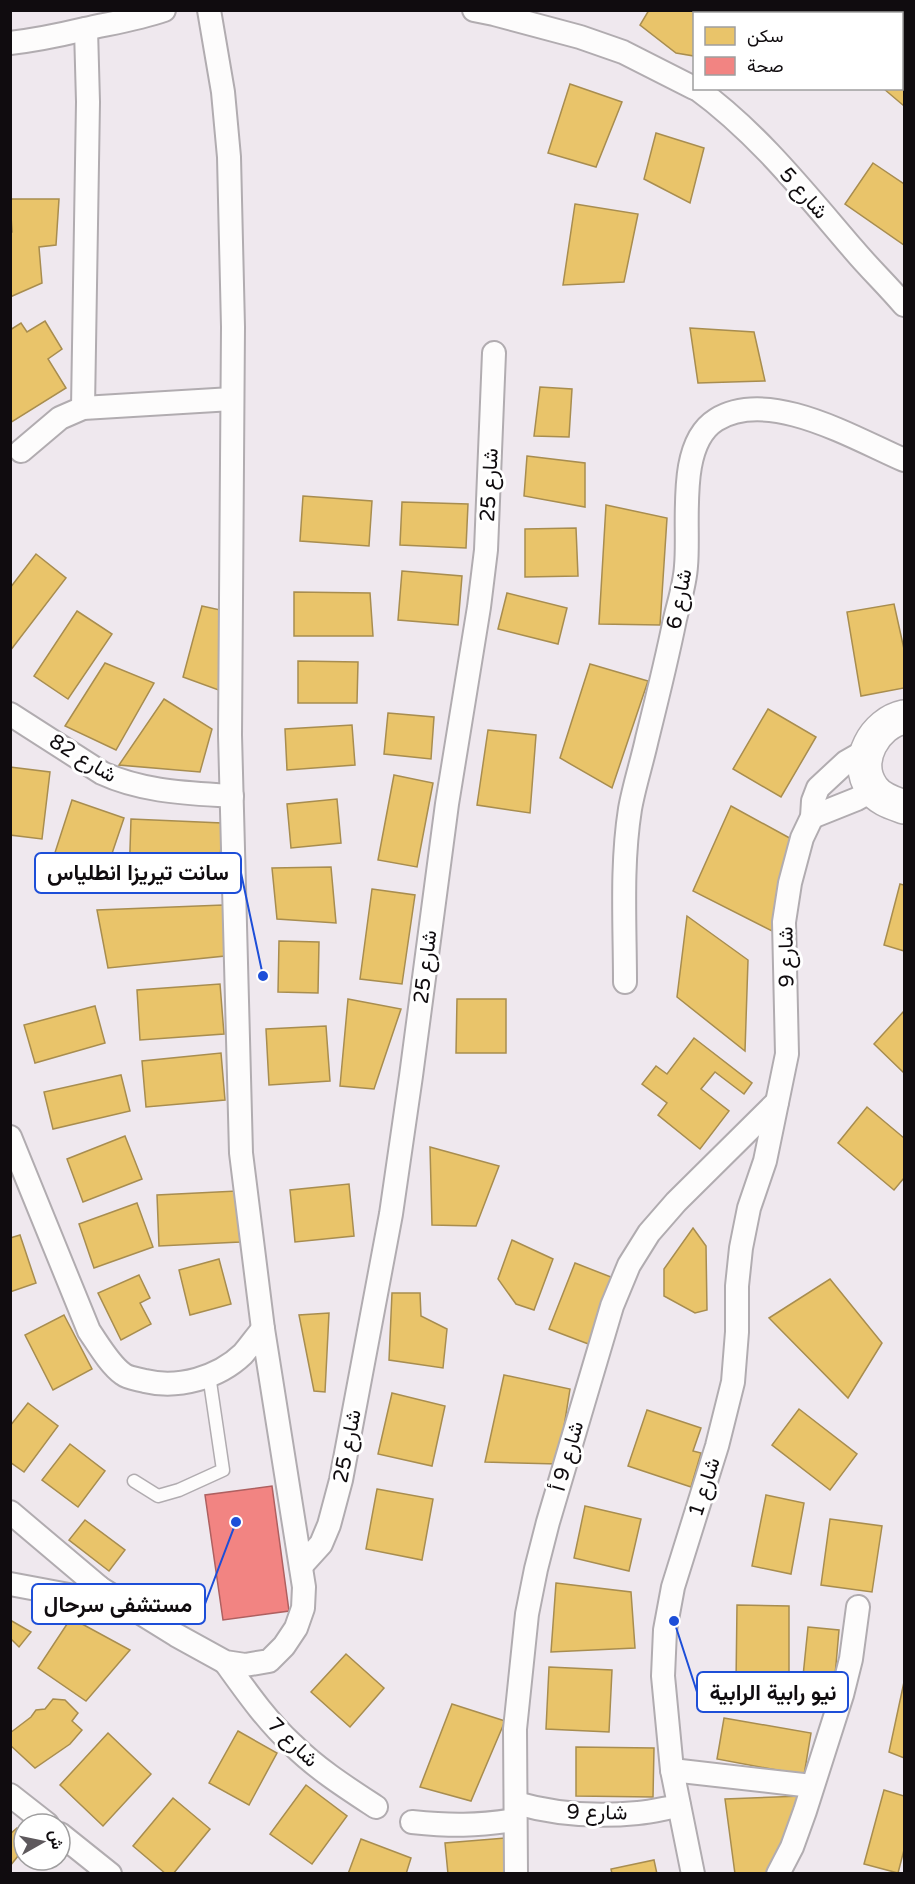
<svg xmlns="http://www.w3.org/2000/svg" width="915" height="1884" font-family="'Varela Round',Vazirmatn,sans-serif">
<rect width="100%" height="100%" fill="#efe8ee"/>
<!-- homes -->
<g fill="#e9c46a" stroke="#a88d4f" stroke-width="1.5">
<path d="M 649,10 L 705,10 L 710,14 L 694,14 L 694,56 L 676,53 L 640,25 Z"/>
<path d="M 765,10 L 835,10 L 840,14 L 770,14 Z"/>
<path d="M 904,69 L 904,106 L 884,89 L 902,88 L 902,72 Z"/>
<path d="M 570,84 L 622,102 L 596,167 L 548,153 Z"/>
<path d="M 656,133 L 704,148 L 690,203 L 644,179 Z"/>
<path d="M 873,163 L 904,184 L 904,245 L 845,204 Z"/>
<path d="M 10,199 L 59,199 L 56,245 L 39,247 L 42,283 L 10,297 L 10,233 L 12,232 Z"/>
<path d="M 575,204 L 638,214 L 624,282 L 563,285 Z"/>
<path d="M 45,321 L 62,349 L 48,359 L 66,388 L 10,423 L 10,330 L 21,323 L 27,332 Z"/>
<path d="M 690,328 L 754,332 L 765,381 L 698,383 Z"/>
<path d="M 540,387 L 572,389 L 569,437 L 534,436 Z"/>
<path d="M 527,456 L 585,463 L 585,507 L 524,496 Z"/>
<path d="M 303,496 L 372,501 L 369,546 L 300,541 Z"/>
<path d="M 402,502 L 468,504 L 466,548 L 400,545 Z"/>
<path d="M 606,505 L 667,518 L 660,625 L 599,624 Z"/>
<path d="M 576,528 L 578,576 L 525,577 L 525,529 Z"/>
<path d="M 36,554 L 66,578 L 10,651 L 10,588 Z"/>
<path d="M 402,571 L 462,576 L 458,625 L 398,620 Z"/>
<path d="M 294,592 L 370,593 L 373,636 L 294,636 Z"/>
<path d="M 507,593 L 567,608 L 558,644 L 498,629 Z"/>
<path d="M 894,604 L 904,649 L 904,688 L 861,696 L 847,612 Z"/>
<path d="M 202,606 L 225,611 L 224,692 L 183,677 Z"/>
<path d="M 77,611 L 112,634 L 68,699 L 34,676 Z"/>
<path d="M 298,661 L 358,662 L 357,703 L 298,703 Z"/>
<path d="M 105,663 L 154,683 L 116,750 L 65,726 Z"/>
<path d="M 590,664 L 648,681 L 612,788 L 560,758 Z"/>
<path d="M 164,699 L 212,729 L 200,772 L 119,765 Z"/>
<path d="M 768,709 L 816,737 L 781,797 L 733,769 Z"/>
<path d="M 388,713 L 434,717 L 431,759 L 384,754 Z"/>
<path d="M 352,725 L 355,765 L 287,770 L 285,729 Z"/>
<path d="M 488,730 L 536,735 L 530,813 L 477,805 Z"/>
<path d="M 10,767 L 50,772 L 42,839 L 10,835 Z"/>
<path d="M 394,775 L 433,783 L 417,867 L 378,860 Z"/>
<path d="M 337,799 L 341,843 L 291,848 L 287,804 Z"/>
<path d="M 72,800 L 124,818 L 102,883 L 51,865 Z"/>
<path d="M 731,806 L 795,841 L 772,931 L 693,891 Z"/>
<path d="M 131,819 L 222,823 L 219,883 L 129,880 Z"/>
<path d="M 331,867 L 336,923 L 277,919 L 272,868 Z"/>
<path d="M 900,884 L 904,885 L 904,951 L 884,945 Z"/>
<path d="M 372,889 L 415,895 L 402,984 L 360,979 Z"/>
<path d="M 223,905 L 225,956 L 108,968 L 97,910 Z"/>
<path d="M 687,916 L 748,960 L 745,1051 L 677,997 Z"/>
<path d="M 279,941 L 319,942 L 318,993 L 278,992 Z"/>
<path d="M 220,984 L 224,1034 L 140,1040 L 137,990 Z"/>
<path d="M 348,999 L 401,1009 L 374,1089 L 340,1086 Z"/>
<path d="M 457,999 L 506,999 L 506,1053 L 456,1053 Z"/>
<path d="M 95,1006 L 105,1043 L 35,1063 L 24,1025 Z"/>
<path d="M 904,1011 L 904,1073 L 874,1044 Z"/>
<path d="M 326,1026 L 330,1081 L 269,1085 L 266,1029 Z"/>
<path d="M 694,1038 L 752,1083 L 744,1094 L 715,1072 L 701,1089 L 729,1111 L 700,1149 L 658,1115 L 667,1103 L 642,1084 L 656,1066 L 667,1074 Z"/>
<path d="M 221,1053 L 225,1100 L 146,1107 L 142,1061 Z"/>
<path d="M 121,1075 L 130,1111 L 53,1129 L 44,1092 Z"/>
<path d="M 867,1107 L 904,1138 L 904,1178 L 894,1190 L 838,1143 Z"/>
<path d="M 125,1136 L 142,1179 L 83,1202 L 67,1159 Z"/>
<path d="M 430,1147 L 499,1166 L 476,1226 L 432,1225 Z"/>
<path d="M 349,1184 L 354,1236 L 295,1242 L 290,1190 Z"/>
<path d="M 237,1191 L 240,1242 L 159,1246 L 157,1195 Z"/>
<path d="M 137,1203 L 153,1247 L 94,1268 L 79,1224 Z"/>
<path d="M 693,1228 L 706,1246 L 707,1310 L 695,1313 L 664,1296 L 664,1269 Z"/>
<path d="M 20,1235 L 36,1283 L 10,1292 L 10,1238 Z"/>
<path d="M 512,1240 L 553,1259 L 534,1310 L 516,1304 L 498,1279 Z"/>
<path d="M 219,1259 L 231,1304 L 190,1315 L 179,1270 Z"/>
<path d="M 575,1263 L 616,1279 L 591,1345 L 549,1329 Z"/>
<path d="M 139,1275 L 150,1298 L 140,1303 L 151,1324 L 121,1340 L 98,1293 Z"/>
<path d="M 830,1279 L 882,1343 L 848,1398 L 769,1318 Z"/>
<path d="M 392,1293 L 420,1293 L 421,1316 L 447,1329 L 443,1368 L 389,1360 Z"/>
<path d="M 329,1313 L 325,1392 L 314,1391 L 299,1315 Z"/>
<path d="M 64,1315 L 92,1369 L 53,1390 L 25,1335 Z"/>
<path d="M 504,1375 L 570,1389 L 558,1464 L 485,1462 Z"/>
<path d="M 392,1393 L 445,1406 L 432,1466 L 378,1454 Z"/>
<path d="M 28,1403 L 58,1426 L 24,1472 L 10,1462 L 10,1426 Z"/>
<path d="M 799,1409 L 857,1454 L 830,1490 L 772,1445 Z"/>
<path d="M 647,1410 L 701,1428 L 693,1451 L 701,1453 L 691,1487 L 628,1466 Z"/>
<path d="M 70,1444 L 105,1471 L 78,1507 L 42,1480 Z"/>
<path d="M 377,1489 L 433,1499 L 422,1560 L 366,1549 Z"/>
<path d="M 766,1495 L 804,1503 L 791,1574 L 752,1566 Z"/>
<path d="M 585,1506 L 641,1519 L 629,1571 L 574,1558 Z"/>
<path d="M 830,1519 L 882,1526 L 872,1592 L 821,1585 Z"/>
<path d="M 85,1520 L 125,1550 L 109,1571 L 69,1540 Z"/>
<path d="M 556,1583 L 631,1592 L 635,1648 L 551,1652 Z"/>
<path d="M 737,1605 L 789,1606 L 789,1685 L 736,1684 Z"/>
<path d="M 71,1618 L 130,1650 L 86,1701 L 38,1668 Z"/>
<path d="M 10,1620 L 31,1632 L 19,1647 L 11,1639 L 10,1641 Z"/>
<path d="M 808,1627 L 839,1630 L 833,1699 L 801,1696 Z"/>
<path d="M 346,1654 L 384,1688 L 350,1727 L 311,1692 Z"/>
<path d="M 549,1667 L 612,1670 L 609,1732 L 546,1729 Z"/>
<path d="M 904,1682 L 904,1758 L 889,1752 Z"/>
<path d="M 53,1699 L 65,1700 L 78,1713 L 72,1721 L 82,1730 L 70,1744 L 35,1768 L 10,1745 L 10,1733 L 31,1717 L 36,1710 L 45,1709 Z"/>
<path d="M 452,1704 L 505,1721 L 471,1801 L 420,1787 Z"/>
<path d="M 724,1718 L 811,1733 L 804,1775 L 717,1759 Z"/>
<path d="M 238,1731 L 277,1753 L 249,1805 L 209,1783 Z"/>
<path d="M 108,1733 L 151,1774 L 103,1826 L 60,1785 Z"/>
<path d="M 576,1747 L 654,1748 L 653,1797 L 576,1796 Z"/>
<path d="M 306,1785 L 347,1816 L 312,1864 L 270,1834 Z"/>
<path d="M 884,1790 L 904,1796 L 904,1850 L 898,1873 L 864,1864 Z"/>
<path d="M 802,1796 L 773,1871 L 763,1874 L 735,1874 L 725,1799 Z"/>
<path d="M 173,1798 L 210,1829 L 173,1874 L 166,1874 L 133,1846 Z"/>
<path d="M 17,1828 L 24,1834 L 24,1852 L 22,1851 L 10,1866 L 10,1834 Z"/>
<path d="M 505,1838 L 508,1874 L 448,1874 L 445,1843 Z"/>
<path d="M 361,1839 L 411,1858 L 406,1874 L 348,1874 Z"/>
<path d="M 654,1860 L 657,1874 L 612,1874 L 611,1869 Z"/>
</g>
<!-- health -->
<path fill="#f28482" stroke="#ae6060" stroke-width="1.5" d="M 272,1486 L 289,1611 L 223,1620 L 205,1495 Z"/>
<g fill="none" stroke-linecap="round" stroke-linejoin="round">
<defs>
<path id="lane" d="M 134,1481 L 158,1496 L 179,1490 L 223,1470 L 209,1375"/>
<g id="street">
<path d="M 474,10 L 494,14 L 580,37 L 623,52 L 694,88"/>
<path d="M 10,43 C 36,40 60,35 85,29 C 112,23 138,19 164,10"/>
<path d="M 696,88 C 758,133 805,193 854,250 C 870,269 888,286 904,305"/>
<path d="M 83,408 L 88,102 L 86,29"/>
<path d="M 21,451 L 60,418 L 83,408 L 232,399"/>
<path d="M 10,714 L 102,773 C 143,792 188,793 232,796"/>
<path d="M 812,817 L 857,799 L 873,790"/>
<path d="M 625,982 C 625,925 621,866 630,809 C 634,786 642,762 647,739 C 657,699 667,659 675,619 C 679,602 685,584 686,566 C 690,525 676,445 716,420 C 769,387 855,439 904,460"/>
<path d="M 10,1137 L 89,1331 C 98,1344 110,1365 123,1374 C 128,1378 138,1379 145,1381 C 178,1389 218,1378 243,1354 C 250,1346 256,1337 263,1329"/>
<path d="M 10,1512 L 100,1588 L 176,1635 L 225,1662 L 245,1665 L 269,1661 L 284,1646 L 296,1628 L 303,1608 L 304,1587 L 263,1329 L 241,1153 L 230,735 L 233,327 L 229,157 L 223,92 L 209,10"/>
<path d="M 301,1566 L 321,1544 L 329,1525 L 341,1480 L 391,1214 L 411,1076 L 447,804 L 479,607 L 486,550 L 494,353"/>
<path d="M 10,1584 L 74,1596 L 100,1588"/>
<path d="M 225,1662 C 246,1691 266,1720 292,1744 C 317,1769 347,1788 376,1807"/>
<path d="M 672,1770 L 812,1786"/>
<path d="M 10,1795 L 47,1824"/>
<path d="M 516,1803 C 554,1814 598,1817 638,1813 C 652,1812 666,1808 679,1806"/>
<path d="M 412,1822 C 451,1826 476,1826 515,1820"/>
<path d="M 60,1834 L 110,1874"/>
<path d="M 516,1874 L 515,1729 L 527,1614 L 536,1569 L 548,1522 L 612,1306 L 629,1265 L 649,1233 L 676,1202 L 777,1102"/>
<path d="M 693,1874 L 672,1770 L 663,1676 L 665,1630 L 673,1587 L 717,1446 L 733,1382 L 737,1332 L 737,1286 L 741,1248 L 749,1208 L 765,1161 L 787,1054 L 784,922 L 790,883 L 802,838 L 812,817 L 813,801 L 818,788 L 846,762 L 867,750"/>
<path d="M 778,1874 L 792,1847 L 805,1811 L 842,1695 L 851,1659 L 858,1607"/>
</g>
<path id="secondary" d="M 904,717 C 875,723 853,761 872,788 C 879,799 893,803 904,807"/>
</defs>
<!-- lane casing -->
<use href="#lane" stroke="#b1acb0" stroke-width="15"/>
<!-- street casing -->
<use href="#street" stroke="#b1acb0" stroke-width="26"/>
<!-- secondary casing -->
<use href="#secondary" stroke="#b1acb0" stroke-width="36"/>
<!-- lane -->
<use href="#lane" stroke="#fdfcfc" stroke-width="12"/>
<!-- street -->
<use href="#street" stroke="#fdfcfc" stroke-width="22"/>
<!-- secondary -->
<use href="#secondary" stroke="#fdfcfc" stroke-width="33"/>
</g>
<g text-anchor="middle" stroke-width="6" stroke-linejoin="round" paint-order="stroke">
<!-- street labels -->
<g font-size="21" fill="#100c0f" stroke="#fff">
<text transform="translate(804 193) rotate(48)" y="7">شارع 5</text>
<text transform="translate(489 485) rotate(-87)" y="7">شارع 25</text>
<text transform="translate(679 599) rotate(-79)" y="7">شارع 6</text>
<text transform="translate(83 758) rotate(31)" y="7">شارع 82</text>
<text transform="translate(786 957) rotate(-91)" y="7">شارع 9</text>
<text transform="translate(425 967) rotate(-83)" y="7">شارع 25</text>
<text transform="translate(347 1446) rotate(-79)" y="7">شارع 25</text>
<text transform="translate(567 1456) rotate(-74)" y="7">شارع 9 أ</text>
<text transform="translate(704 1487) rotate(-72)" y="7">شارع 1</text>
<text transform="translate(293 1742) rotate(44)" y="7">شارع 7</text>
<text transform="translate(597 1812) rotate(1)" y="7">شارع 9</text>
</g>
</g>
<!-- callouts -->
<path fill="none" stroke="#1d4ed8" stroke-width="2" d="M263 976L241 873M236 1522L205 1604M674 1621L697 1692"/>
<g fill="#1d4ed8" stroke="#fff" stroke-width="2">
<circle cx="263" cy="976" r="6"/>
<circle cx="236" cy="1522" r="6"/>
<circle cx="674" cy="1621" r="6"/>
</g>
<g fill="#fff" stroke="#1d4ed8" stroke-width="2">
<rect x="35" y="853" width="206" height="40" rx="6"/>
<rect x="32" y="1584" width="173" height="40" rx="6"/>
<rect x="697" y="1672" width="151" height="40" rx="6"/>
</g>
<g font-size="22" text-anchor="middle" font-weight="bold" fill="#100c0f">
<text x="138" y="880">سانت تيريزا انطلياس</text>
<text x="118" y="1612">مستشفى سرحال</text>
<text x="773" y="1700">نيو رابية الرابية</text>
</g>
<!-- border -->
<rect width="915" height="1884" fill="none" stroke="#100c0f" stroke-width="24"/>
<!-- legend -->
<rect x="693" y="12" width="210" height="78" fill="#ffffff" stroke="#9f9e9f" stroke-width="1.5"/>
<rect x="705" y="27" width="30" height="18" fill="#e9c46a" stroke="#9f9e9f" stroke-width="1.5"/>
<text x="747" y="42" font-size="18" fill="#100c0f">سكن</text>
<rect x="705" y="57" width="30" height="18" fill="#f28482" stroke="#9f9e9f" stroke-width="1.5"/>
<text x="747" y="72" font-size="18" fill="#100c0f">صحة</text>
<!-- north arrow -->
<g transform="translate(42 1842) rotate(81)"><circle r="28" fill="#ffffff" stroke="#9f9e9f" stroke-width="1.5"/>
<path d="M0-4.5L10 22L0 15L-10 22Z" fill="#5e595d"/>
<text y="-9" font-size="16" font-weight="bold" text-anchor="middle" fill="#100c0f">ش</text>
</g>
</svg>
